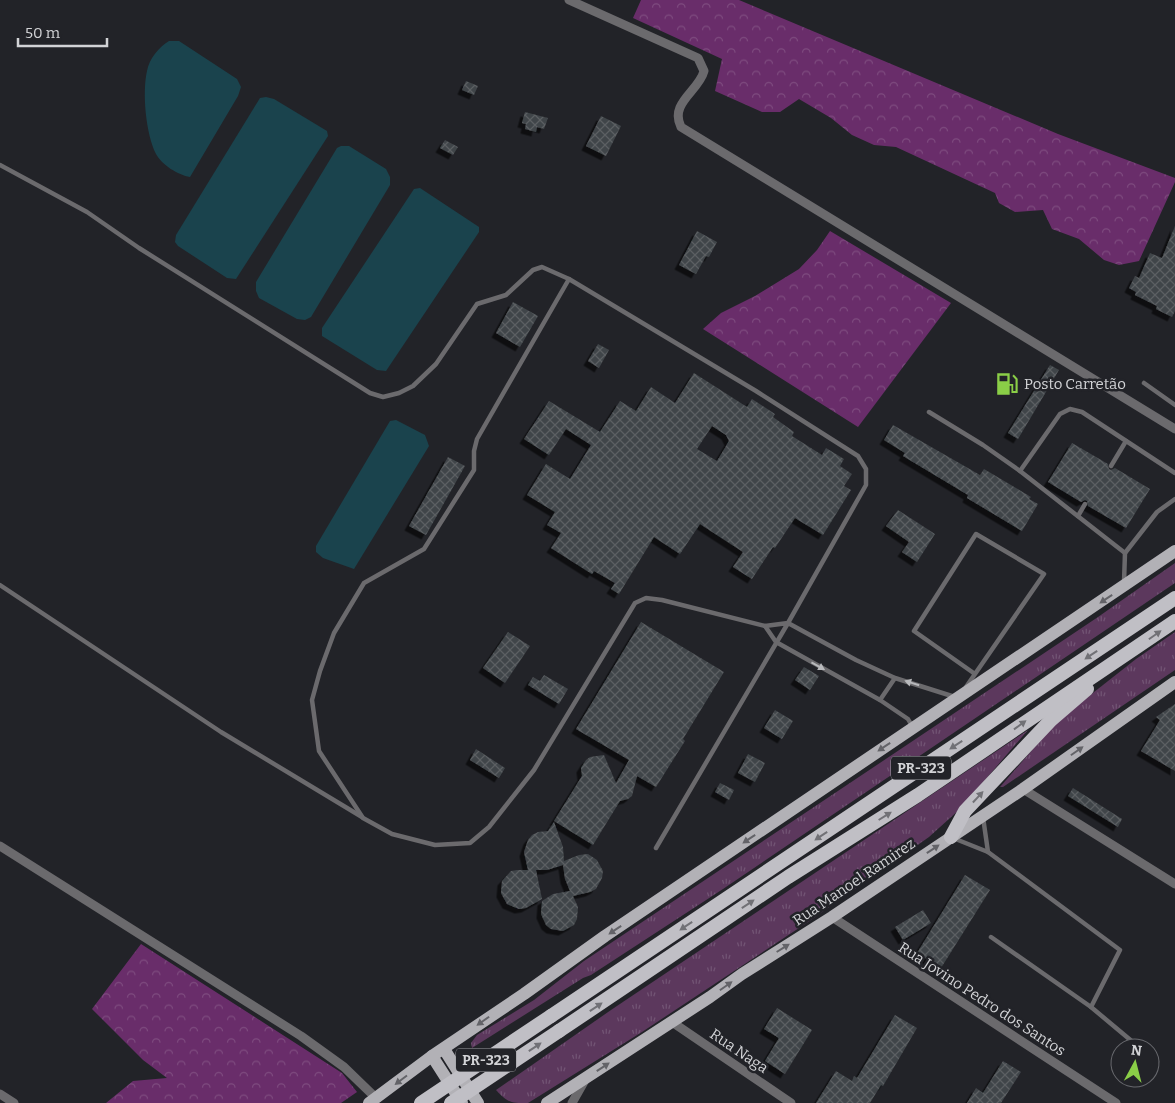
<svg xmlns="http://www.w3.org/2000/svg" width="1175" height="1103" font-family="Bitter,serif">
<defs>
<pattern id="grass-tufts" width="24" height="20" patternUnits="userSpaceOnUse" patternTransform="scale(1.25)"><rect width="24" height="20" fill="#5c385d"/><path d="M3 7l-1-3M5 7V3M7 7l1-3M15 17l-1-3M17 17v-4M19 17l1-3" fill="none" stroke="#725474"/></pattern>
<pattern id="forest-crowns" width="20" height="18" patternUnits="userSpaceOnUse" patternTransform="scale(1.25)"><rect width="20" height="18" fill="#692d6a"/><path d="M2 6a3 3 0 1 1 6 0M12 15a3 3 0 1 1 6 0" fill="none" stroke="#7e4b7f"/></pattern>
<pattern id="building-cross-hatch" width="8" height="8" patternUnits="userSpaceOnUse" patternTransform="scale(1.25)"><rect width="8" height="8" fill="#404549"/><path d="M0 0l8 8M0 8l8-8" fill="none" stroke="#5b5f62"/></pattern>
<filter id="shadow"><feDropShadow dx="-4.5" dy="4.5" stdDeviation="0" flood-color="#0009"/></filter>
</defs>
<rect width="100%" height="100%" fill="#222328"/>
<!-- grass -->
<g fill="url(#grass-tufts)">
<path d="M 1175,563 L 1175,583 L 723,889 L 591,975 L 583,978 L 472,1048 L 471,1043 L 477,1035 L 534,1000 L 584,961 L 1098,617 Z"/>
<path d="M 1175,632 L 1175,670 L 1003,787 L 1000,787 L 1054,725 L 1070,711 L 1136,659 Z"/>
<path d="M 1028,730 L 960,809 L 929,837 L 808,922 L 642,1032 L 528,1103 C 511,1103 508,1103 496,1090 L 611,1010 Z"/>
</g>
<!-- forest -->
<g fill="url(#forest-crowns)">
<path d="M 641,0 L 739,0 L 1058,134 L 1175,178 L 1175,182 L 1139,261 L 1119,265 L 1104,260 L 1079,239 L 1052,229 L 1043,210 L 1015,212 L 999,203 L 995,193 L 896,147 L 874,145 L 852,135 L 831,118 L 799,99 L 780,112 L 762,112 L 715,91 L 722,59 L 633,18 Z"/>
<path d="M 830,231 L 951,303 L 858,427 L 703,329 L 721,313 L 755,296 L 799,269 L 817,250 Z"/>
<path d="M 141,944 L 342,1073 L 357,1092 L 341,1103 L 106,1103 L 133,1081 L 167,1078 L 143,1060 L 92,1009 Z"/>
</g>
<!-- water -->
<g fill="#1a434d">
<path d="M 169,41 L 179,41 L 237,79 L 241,87 L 238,96 L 190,177 C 178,175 162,165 156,154 C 146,134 142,93 147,71 C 149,59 159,47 169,41 Z"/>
<path d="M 266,97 L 274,99 L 327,131 L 328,136 L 236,279 L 227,278 L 178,246 L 175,242 L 176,235 L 260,98 Z"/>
<path d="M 341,146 L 349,146 L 386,169 L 390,177 L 390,185 L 311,317 L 305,320 L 297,319 L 259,298 L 256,291 L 256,282 L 337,148 Z"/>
<path d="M 420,188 L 479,227 L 479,232 L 386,371 L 377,370 L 322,336 L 322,328 L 414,189 Z"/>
<path d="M 396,420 L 425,435 L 429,446 L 354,569 L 323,558 L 316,552 L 316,546 L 390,421 Z"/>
</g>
<!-- building -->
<g fill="url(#building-cross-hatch)" fill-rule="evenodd" filter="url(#shadow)">
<path d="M 466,81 L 478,86 L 474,95 L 462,90 Z"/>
<path d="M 525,112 L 548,118 L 544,129 L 537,127 L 536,132 L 525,129 L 526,124 L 522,123 Z"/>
<path d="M 601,116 L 621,126 L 606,156 L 586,146 Z"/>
<path d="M 445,140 L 458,147 L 453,155 L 440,148 Z"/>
<path d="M 1175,226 L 1175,311 L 1172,317 L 1156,309 L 1157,306 L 1135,295 L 1136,292 L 1129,288 L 1135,276 L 1139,278 L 1150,253 L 1162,258 Z"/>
<path d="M 697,231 L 717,242 L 709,257 L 706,256 L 696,274 L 679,265 Z"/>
<path d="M 513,302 L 538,316 L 520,347 L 496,333 Z"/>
<path d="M 598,344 L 609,350 L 599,368 L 588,361 Z"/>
<path d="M 1050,365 L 1059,370 L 1018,439 L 1008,433 Z"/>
<path d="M 694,373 L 747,407 L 752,399 L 775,414 L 773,417 L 794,432 L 792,436 L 822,455 L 826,448 L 844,459 L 840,466 L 852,474 L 844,486 L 851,490 L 823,535 L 795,518 L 775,548 L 773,547 L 752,579 L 733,567 L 743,552 L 700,524 L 680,554 L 654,537 L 619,594 L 611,589 L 615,583 L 594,571 L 592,574 L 551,548 L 561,533 L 547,525 L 555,512 L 527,495 L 546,464 L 570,479 L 591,445 L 566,429 L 549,455 L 524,439 L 549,401 L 600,432 L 620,401 L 636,411 L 651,387 L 675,403 ZM 712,426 L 726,435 L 729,441 L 717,461 L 697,449 Z"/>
<path d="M 893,425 L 980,475 L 984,469 L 1031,497 L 1029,499 L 1038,504 L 1022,531 L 967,498 L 968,495 L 903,456 L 905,453 L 884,440 Z"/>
<path d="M 1072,443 L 1108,464 L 1109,469 L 1111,470 L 1115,468 L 1150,489 L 1126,528 L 1088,506 L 1087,501 L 1085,500 L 1081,502 L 1048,482 Z"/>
<path d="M 448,457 L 465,466 L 426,535 L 409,526 Z"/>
<path d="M 898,510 L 935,534 L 917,562 L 902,552 L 909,542 L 886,526 Z"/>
<path d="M 641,622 L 724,672 L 683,739 L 685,741 L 656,787 L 637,776 L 632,796 L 628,799 L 620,801 L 593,845 L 554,821 L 582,776 L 581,768 L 586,760 L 590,757 L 604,755 L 616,783 L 629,760 L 576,729 Z"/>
<path d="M 508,632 L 530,646 L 505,683 L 483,668 Z"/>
<path d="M 804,667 L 819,676 L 810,690 L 795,680 Z"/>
<path d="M 544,675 L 568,689 L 559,704 L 528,685 L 533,677 L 540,681 Z"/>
<path d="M 1175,704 L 1175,771 L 1141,751 L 1160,720 L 1156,717 Z"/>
<path d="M 775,710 L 793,721 L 782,739 L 764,728 Z"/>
<path d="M 476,749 L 505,768 L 499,778 L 470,760 Z"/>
<path d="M 748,754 L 765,763 L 755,782 L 738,773 Z"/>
<path d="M 720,783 L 734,790 L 729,800 L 715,792 Z"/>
<path d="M 1073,788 L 1122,819 L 1118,827 L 1068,796 Z"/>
<path d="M 554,822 L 563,847 L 564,861 L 579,855 L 588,854 L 597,860 L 603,871 L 602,878 L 596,889 L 590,892 L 573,896 L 578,907 L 577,919 L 574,925 L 563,931 L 551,929 L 546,925 L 541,914 L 542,901 L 553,894 L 570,891 L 565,879 L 563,865 L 547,870 L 528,870 L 524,852 L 528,840 L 532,835 L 538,832 L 548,831 Z"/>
<path d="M 517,870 L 536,870 L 542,899 L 526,908 L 519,909 L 507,904 L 501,893 L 502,881 L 511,871 Z"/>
<path d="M 965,875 L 990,890 L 941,968 L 917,953 Z"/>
<path d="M 923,910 L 931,923 L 903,940 L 895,927 Z"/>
<path d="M 777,1008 L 812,1030 L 785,1074 L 765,1061 L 779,1038 L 764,1029 Z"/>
<path d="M 895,1015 L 917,1028 L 883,1086 L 881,1085 L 870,1103 L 816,1103 L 836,1071 L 852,1081 L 854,1076 L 857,1078 Z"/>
<path d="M 1003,1061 L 1021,1072 L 1001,1103 L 967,1103 L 976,1088 L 983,1093 Z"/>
</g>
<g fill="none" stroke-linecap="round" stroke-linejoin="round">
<!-- service -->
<g stroke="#6b6a6d" stroke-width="4.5">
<path d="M 0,165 L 87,212 L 139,248 L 370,393 L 383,397 L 399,393 L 413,386 L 436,364 L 477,304 L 506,295 L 533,270 L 542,267 L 569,279"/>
<path d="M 1144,383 L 1175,405"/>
<path d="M 929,412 L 983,445 L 1020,471"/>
<path d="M 1111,466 L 1126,441"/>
<path d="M 1078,516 L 1085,504"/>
<path d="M 1125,553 L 1020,471 L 1060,414 L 1070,409 L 1082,412 L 1175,473"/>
<path d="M 1124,582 L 1125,553 L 1157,512 L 1175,499"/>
<path d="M 0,585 L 221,732 L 362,817"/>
<path d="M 765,626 L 776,642 L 880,700 L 908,719 L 912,726"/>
<path d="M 966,687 L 1044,574 L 976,534 L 914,631 L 975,674"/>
<path d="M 880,700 L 895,678"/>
<path d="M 983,817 L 988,852"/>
<path d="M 953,838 L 988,852 L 1120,950 L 1091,1007"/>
<path d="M 656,848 L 788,623 L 866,485 L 866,469 L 858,456 L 756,391 L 569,279 L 477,439 L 474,451 L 474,470 L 424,549 L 364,583 L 334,633 L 320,671 L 312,700 L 319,751 L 363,818 L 392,834 L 435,845 L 470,843 L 489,827 L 534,770 L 635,603 L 646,598 L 662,600 L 765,626 L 788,623 L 856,660 L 895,678 L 955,697"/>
<path d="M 991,937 L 1091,1007 L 1140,1048"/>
<path d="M 1150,1057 L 1157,1062"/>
</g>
<!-- minor -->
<g stroke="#6b6a6d" stroke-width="9">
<path d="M 569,0 L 698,58 L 704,71 C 699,91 669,103 681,127 L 1175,429"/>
<path d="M 1023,789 L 1175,884"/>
<path d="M 0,846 L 301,1036 L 344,1067 L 376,1098"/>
<path d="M 832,917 L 1116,1103"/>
<path d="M 672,1022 L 791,1103"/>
<path d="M 0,1094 L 14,1103"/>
<path d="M 572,1103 L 585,1080"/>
</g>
<!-- primary -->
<g stroke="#b2b1b6" stroke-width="12">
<path d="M 444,1049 L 478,1103"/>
<path d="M 432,1056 L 462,1103"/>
<path d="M 369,1103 L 432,1056 L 524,994 L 605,936 L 1175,551"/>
<path d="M 547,1103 L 710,997 L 742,974 L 832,917 L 1023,789 L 1175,682"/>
</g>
<!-- trunk -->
<g stroke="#c0bfc5" stroke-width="14">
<path d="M 951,837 L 965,811 L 1051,720 L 1087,689"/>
<path d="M 551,1016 L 1175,598"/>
<path d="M 559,1031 L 788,877 L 918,795 L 1175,621"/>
</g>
<!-- trunk-bridge -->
<g stroke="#c0bfc5" stroke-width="14">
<path d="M 421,1103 L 551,1016"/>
<path d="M 451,1103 L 559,1031"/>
</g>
</g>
<!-- one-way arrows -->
<defs><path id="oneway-solid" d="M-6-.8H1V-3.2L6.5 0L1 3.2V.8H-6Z" transform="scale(1.25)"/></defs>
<g fill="#636368">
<use href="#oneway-solid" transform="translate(1106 599) rotate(146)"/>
<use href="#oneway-solid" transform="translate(884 747) rotate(146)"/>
<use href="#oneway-solid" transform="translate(1077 751) rotate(-35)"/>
<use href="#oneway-solid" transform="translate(749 839) rotate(146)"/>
<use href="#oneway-solid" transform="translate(933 849) rotate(-34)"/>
<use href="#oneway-solid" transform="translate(615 930) rotate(146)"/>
<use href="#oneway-solid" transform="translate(783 948) rotate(-32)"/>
<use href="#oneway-solid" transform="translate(726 986) rotate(-35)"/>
<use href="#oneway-solid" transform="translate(483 1021) rotate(145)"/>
<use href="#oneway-solid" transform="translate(603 1067) rotate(-33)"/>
<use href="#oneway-solid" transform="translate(401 1080) rotate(143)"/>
</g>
<g fill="#717176">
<use href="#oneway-solid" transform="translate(1155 635) rotate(-35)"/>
<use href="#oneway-solid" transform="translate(1091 655) rotate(146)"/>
<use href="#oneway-solid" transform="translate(1020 725) rotate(-36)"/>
<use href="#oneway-solid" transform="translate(956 745) rotate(147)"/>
<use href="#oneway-solid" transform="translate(978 797) rotate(-47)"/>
<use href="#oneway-solid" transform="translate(885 816) rotate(-32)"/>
<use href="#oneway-solid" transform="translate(821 836) rotate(146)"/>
<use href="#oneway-solid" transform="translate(748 904) rotate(-34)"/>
<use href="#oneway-solid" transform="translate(686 926) rotate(146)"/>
<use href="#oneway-solid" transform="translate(596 1007) rotate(-34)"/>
<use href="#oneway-solid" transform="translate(535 1047) rotate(-34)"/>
</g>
<g fill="#b8b9bc">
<use href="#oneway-solid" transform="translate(818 666) rotate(29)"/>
<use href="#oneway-solid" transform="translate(912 683) rotate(-162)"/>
</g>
<!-- icons -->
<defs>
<symbol id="fuel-bare" viewBox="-9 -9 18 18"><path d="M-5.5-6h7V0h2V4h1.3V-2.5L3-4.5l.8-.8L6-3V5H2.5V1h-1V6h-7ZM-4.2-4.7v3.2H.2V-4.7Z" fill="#8ace47" stroke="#222328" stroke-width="2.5" paint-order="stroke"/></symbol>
</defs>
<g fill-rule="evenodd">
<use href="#fuel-bare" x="991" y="368" width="32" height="32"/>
</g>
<g text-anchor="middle" stroke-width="5" stroke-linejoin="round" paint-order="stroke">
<!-- shield labels -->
<g fill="#222328" stroke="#9d9ea2" stroke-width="1">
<rect x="891" y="756.5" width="60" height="23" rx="4"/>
<rect x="456" y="1048.5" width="60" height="23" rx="4"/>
</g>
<g font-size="14" font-weight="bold" fill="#d2d3d6">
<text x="921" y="773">PR-323</text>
<text x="486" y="1065">PR-323</text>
</g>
<!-- poi labels -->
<g font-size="15" fill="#d2d3d6" stroke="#222328" text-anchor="start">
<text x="1024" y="389">Posto Carretão</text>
</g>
<!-- street labels -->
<g font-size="15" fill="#d2d3d6" stroke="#222328">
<text transform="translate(854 882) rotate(-34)" y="5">Rua Manoel Ramirez</text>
<text transform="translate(982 999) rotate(33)" y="5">Rua Jovino Pedro dos Santos</text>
<text transform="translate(739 1051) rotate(34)" y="5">Rua Naga</text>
</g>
</g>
<!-- north arrow -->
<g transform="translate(1135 1063) rotate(7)"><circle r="24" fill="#222328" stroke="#68696e"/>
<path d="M0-4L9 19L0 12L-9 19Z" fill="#8ace47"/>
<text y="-8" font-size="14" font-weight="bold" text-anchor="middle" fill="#d2d3d6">N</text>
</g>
<!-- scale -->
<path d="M18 38v8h89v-8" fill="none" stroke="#d2d3d6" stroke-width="2.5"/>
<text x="25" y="38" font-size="15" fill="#d2d3d6" stroke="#222328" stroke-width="4" paint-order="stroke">50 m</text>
</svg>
